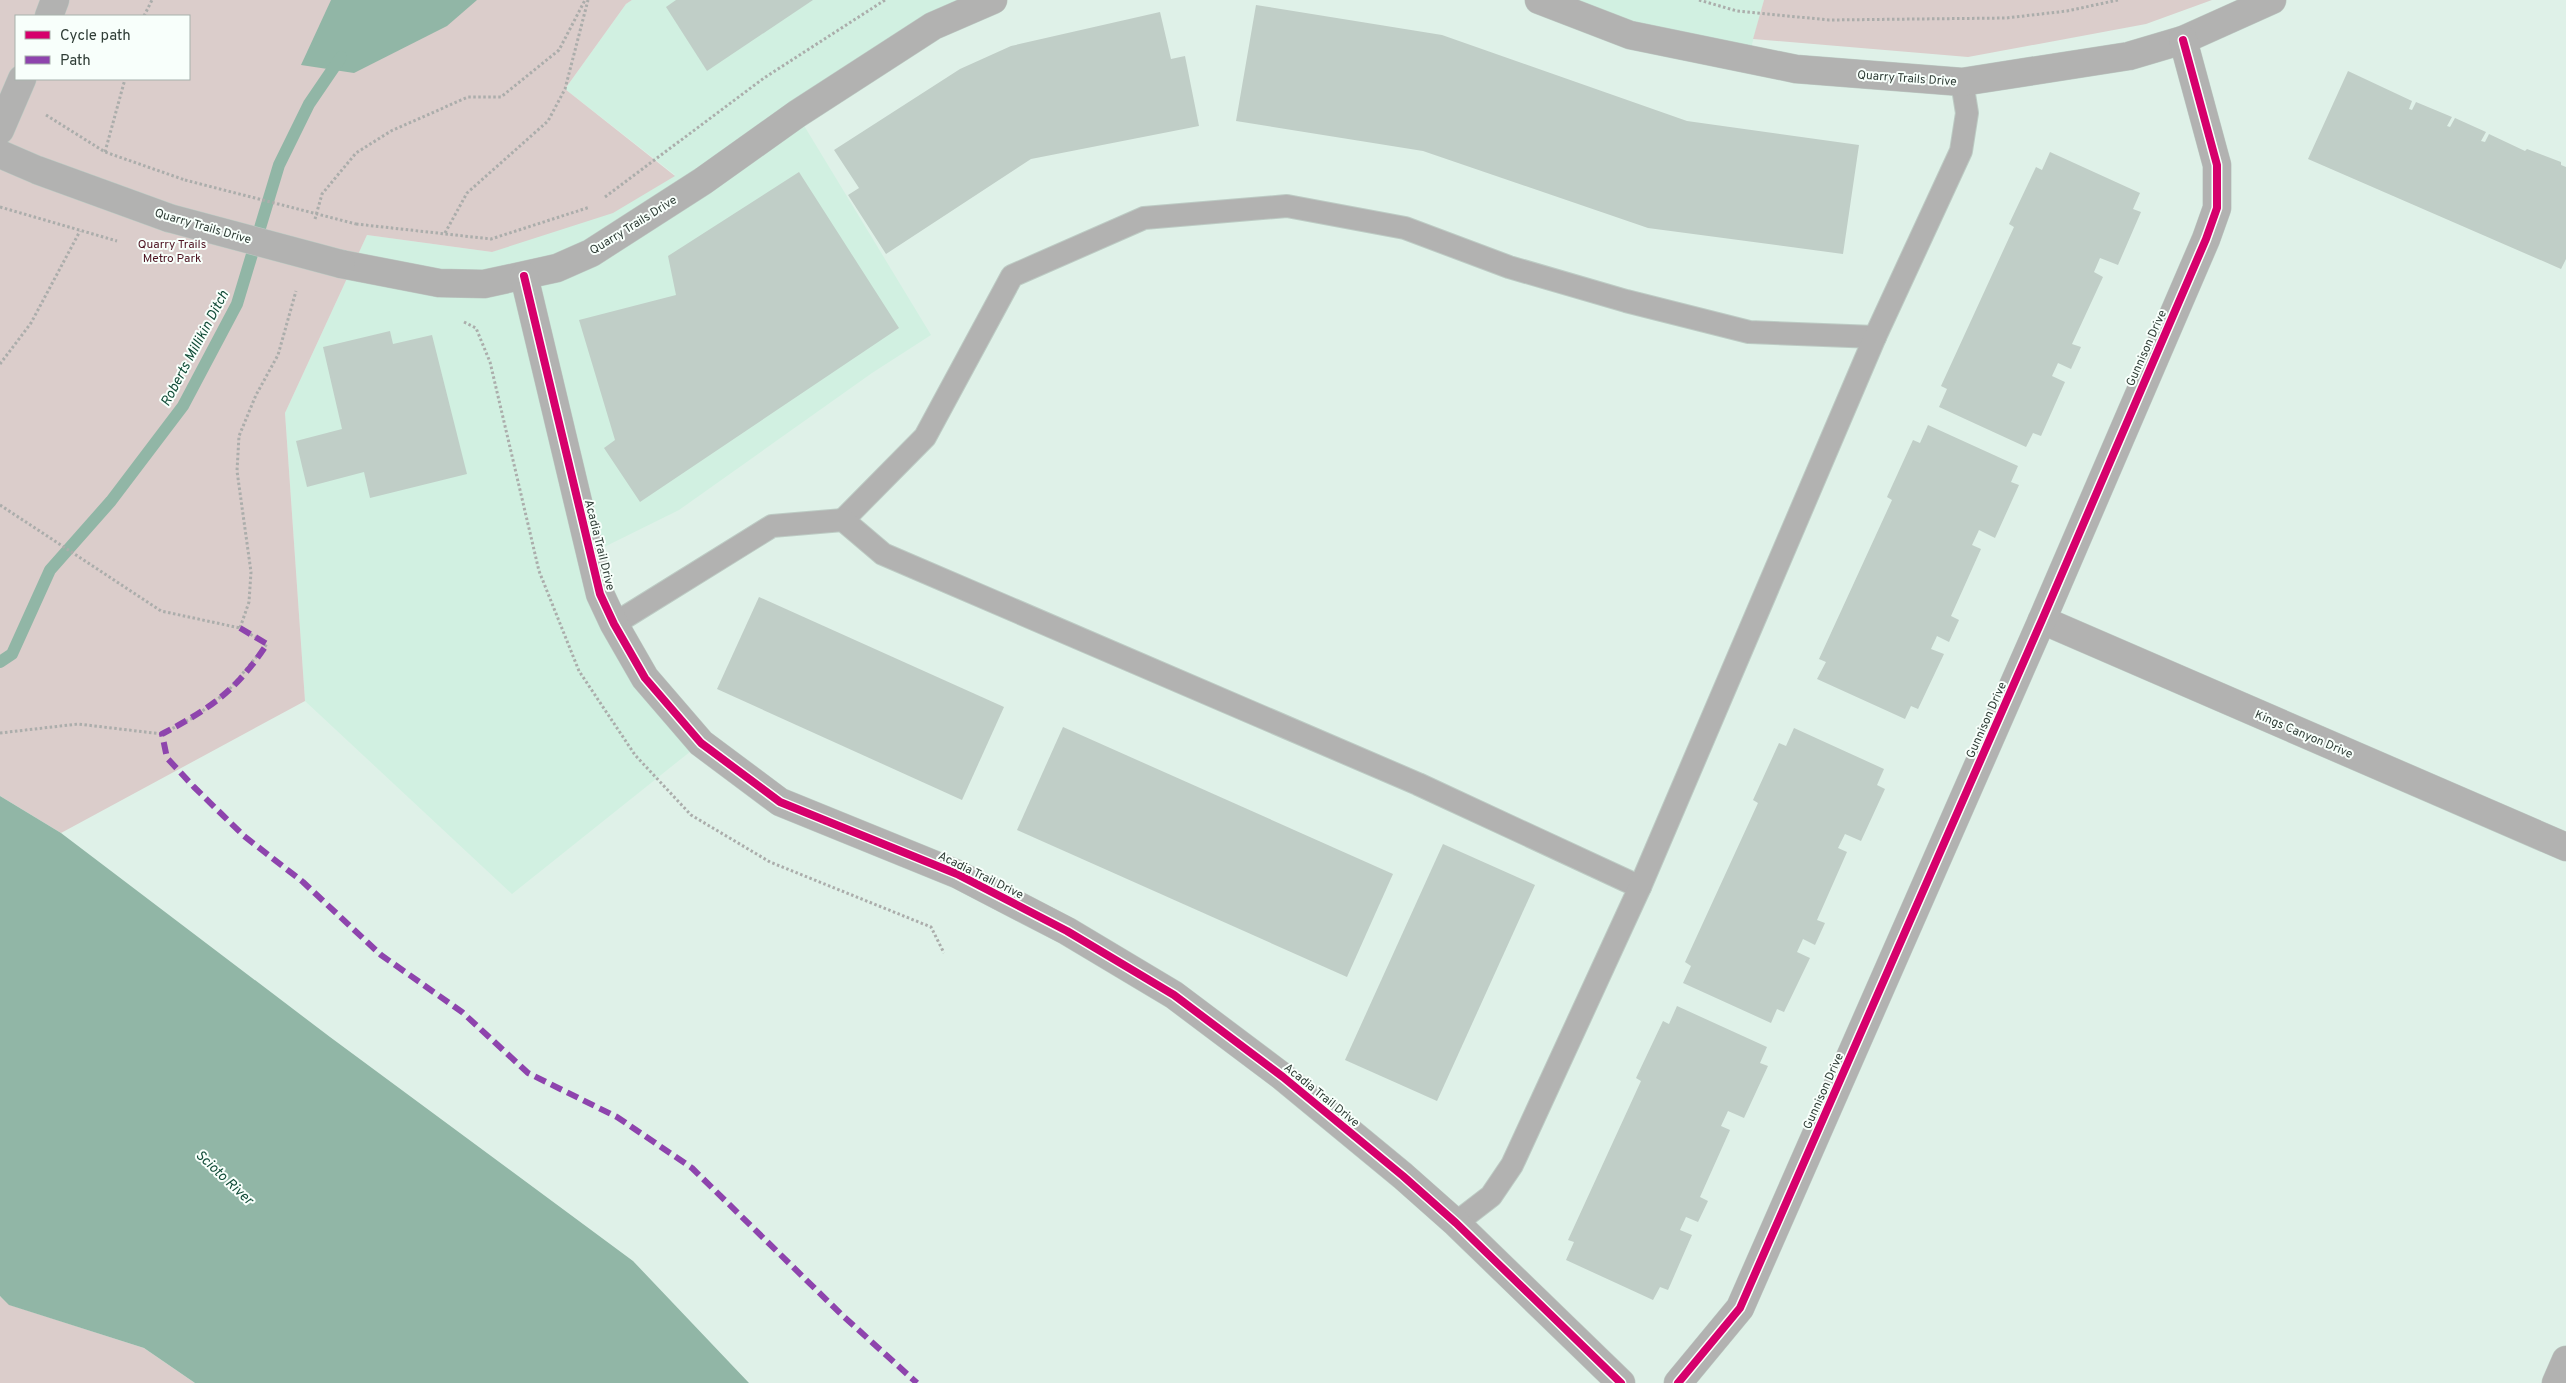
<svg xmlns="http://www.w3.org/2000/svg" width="2566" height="1383" font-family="Overpass,sans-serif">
<rect width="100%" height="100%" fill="#dff1e8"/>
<!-- built -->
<g fill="#d1f0e1">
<path d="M 632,0 L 993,0 L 797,114 L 931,335 L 872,373 L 679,510 L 590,554 L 600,594 L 701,743 L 512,894 L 305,701 L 285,413 L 367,235 L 492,252 L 675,175 L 565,89 L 626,4 Z"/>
<path d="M 1539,0 L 1764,0 L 1748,59 Z"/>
</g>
<!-- green -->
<g fill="#dbcdcb" fill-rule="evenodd">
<path d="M 0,0 L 632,0 L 626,4 L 565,89 L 675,176 L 613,213 L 492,252 L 367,235 L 285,413 L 305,701 L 61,833 L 0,796 ZM 16,16 L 189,16 L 189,79 L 16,79 Z"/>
<path d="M 1764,0 L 2212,0 L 2146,24 L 1968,57 L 1753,39 Z"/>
<path d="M 0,1296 L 10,1305 L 144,1348 L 195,1383 L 0,1383 Z"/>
</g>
<!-- water -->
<g fill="#91b6a6">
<path d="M 331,0 L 477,0 L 447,26 L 354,73 L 301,65 Z"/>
<path d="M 0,796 L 61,833 L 330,1037 L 633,1261 L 749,1383 L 195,1383 L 144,1348 L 9,1305 L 0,1296 Z"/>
</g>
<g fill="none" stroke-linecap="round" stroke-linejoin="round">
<!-- stream -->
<path stroke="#91b6a6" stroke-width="12" d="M 0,662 L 12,654 L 50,570 L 111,501 L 183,406 L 237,304 L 279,165 L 309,104 L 341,57"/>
</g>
<!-- building -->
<g fill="#c0cec7">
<path d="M 676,0 L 813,0 L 707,71 L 666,7 Z"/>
<path d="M 1256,5 L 1442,35 L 1687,121 L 1859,145 L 1843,254 L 1648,228 L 1423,151 L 1236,121 Z"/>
<path d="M 1160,12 L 1171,59 L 1185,56 L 1199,126 L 1031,159 L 886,254 L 848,195 L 859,188 L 834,150 L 960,69 L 1011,46 Z"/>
<path d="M 2348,71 L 2412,101 L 2409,109 L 2412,110 L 2416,102 L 2452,117 L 2447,126 L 2450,127 L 2455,118 L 2486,132 L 2481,141 L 2485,142 L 2489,134 L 2525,151 L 2527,149 L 2561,162 L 2561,165 L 2566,167 L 2566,259 L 2561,269 L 2308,159 Z"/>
<path d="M 2050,152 L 2140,193 L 2133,209 L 2141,212 L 2118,265 L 2100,258 L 2094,272 L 2103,277 L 2072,344 L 2081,347 L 2071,369 L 2058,363 L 2052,376 L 2065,382 L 2041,436 L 2033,433 L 2026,447 L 1939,407 L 1947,389 L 1941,386 L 2014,227 L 2009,224 L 2036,167 L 2042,170 Z"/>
<path d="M 799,172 L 899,328 L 640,502 L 604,448 L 615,440 L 579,320 L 676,295 L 668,256 Z"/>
<path d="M 390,331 L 393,344 L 432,335 L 467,474 L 370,498 L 364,472 L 307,487 L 296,441 L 342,429 L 323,347 Z"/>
<path d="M 1928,425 L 2018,466 L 2011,482 L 2019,485 L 1995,538 L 1979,530 L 1972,545 L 1981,549 L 1951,616 L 1959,620 L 1949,642 L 1937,636 L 1931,649 L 1944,654 L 1918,709 L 1911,706 L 1905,719 L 1817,679 L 1826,662 L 1819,659 L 1892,500 L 1887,497 L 1913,440 L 1920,443 Z"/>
<path d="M 759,597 L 1004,707 L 962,800 L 717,689 Z"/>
<path d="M 1063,727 L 1393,874 L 1347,977 L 1017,830 Z"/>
<path d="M 1794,728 L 1884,769 L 1877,785 L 1885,789 L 1861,841 L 1845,834 L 1838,848 L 1847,852 L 1817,920 L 1825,923 L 1815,945 L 1803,939 L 1797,952 L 1810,958 L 1784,1012 L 1777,1009 L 1771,1023 L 1683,983 L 1691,966 L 1685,962 L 1758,803 L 1753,800 L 1779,743 L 1786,746 Z"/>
<path d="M 1443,844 L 1535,885 L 1437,1101 L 1345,1060 Z"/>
<path d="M 1677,1006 L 1767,1047 L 1760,1063 L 1768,1066 L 1744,1118 L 1728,1111 L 1721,1126 L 1730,1130 L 1700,1197 L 1708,1201 L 1698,1222 L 1686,1217 L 1680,1230 L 1692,1235 L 1668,1290 L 1660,1287 L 1653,1300 L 1566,1260 L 1574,1242 L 1568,1240 L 1641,1081 L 1636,1078 L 1663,1021 L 1669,1024 Z"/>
</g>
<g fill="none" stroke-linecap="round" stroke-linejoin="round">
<defs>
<g id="lane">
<path d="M 843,520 L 925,437 L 1012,276 L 1144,218 L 1287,206 L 1405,228 L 1509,267 L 1626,301 L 1749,332 L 1875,337"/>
<path d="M 614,624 L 772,526 L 843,520 L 883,554 L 1418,784 L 1640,887"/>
<path d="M 1456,1223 L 1491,1196 L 1512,1165 L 1640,887 L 1875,337 L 1961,151 L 1967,113 L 1962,82"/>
</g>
<g id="street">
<path d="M 1539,0 L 1630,35 L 1796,69 L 1962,82 L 2129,56 L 2183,40 L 2272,0"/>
<path d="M 49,16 L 55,0"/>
<path d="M 0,130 L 22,79"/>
<path d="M 0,154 L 37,170 L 169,218"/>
<path d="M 341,264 L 439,283 L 484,284 L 557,268 L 591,253 L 703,181 L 797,114 L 933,26 L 993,0"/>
<path d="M 524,276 L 600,594 L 614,624 L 645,678 L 701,743 L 780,802 L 957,874 L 1067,931 L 1174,995 L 1283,1077 L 1403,1176 L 1456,1223 L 1621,1383"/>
<path d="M 2042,620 L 2566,847"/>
<path d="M 1678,1383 L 1740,1308 L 2042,620 L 2206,239 L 2217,208 L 2217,165 L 2183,40"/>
<path d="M 2556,1383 L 2566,1360"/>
</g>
</defs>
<!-- lane casing -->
<use href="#lane" stroke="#bdcbc4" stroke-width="24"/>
<!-- street casing -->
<use href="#street" stroke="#bdcbc4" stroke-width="29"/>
<!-- path -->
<g stroke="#abadab" stroke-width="3" stroke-dasharray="2.5 2.5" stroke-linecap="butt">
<path d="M 1699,0 L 1737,11 L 1829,20 L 2006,18 L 2067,11 L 2118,0"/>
<path d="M 144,16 L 152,0"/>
<path d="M 46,115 L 105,152 L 185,180"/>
<path d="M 105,152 L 125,79"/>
<path d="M 605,197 L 764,78 L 885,0"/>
<path d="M 0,207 L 117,241"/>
<path d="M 315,219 L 322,194 L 356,153 L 391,131 L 468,97 L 501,97 L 559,50 L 585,0"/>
<path d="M 356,224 L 491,239 L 590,207"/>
<path d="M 445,233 L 467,193 L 548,121 L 565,89 L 588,0"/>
<path d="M 464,322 L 476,328 L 490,362 L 539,571 L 579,671 L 635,755 L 691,815 L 770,862 L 931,927 L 944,953"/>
<path d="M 0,364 L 31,323 L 80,231"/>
<path d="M 0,505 L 161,611 L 240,628"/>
<path d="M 0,733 L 78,724 L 162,734 L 196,716 L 228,691 L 267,644 L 240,628 L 249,602 L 251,572 L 237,471 L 239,436 L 256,395 L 278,355 L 296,291"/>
</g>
<!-- lane -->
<use href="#lane" stroke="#b2b2b1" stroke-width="22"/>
<!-- street -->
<use href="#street" stroke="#b2b2b1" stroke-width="28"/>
<defs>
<path id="street-bridge" d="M 169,218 L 341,264"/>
</defs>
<!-- street-bridge casing -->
<use href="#street-bridge" stroke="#bdcbc4" stroke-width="29" stroke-linecap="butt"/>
<!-- path-bridge -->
<path stroke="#abadab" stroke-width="3" stroke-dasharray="2.5 2.5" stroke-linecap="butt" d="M 185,180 L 356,224"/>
<!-- street-bridge -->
<use href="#street-bridge" stroke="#b2b2b1" stroke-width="28"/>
<!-- quiet -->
<path stroke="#8e44ad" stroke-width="6" stroke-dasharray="12 6" stroke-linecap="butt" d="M 240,628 L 267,644 C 236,691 211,708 162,734 L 167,758 L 194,787 L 244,836 L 303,882 L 381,955 L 462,1012 L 528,1073 L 617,1117 L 692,1168 L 842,1315 L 917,1383"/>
<defs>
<g id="cycleway">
<path d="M 524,276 L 600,594 L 614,624 L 645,678 L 701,743 L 780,802 L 957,874 L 1067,931 L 1174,995 L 1283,1077 L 1403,1176 L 1456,1223 L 1621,1383"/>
<path d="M 1678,1383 L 1740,1308 L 2042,620 L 2206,239 L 2217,208 L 2217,165 L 2183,40"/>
</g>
</defs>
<!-- cycleway casing -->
<use href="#cycleway" stroke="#f8fffb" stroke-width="11"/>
<!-- cycleway -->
<use href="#cycleway" stroke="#d6006c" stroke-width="8"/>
</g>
<g text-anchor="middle" stroke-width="4" stroke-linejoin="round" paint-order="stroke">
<!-- street labels -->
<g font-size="12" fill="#2e3c35" stroke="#f8fffb">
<text transform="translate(1907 78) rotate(4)" y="4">Quarry Trails Drive</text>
<text transform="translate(633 225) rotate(-32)" y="4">Quarry Trails Drive</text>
<text transform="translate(203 226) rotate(16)" y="4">Quarry Trails Drive</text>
<text transform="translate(2146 348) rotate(-66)" y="4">Gunnison Drive</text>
<text transform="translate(600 545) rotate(76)" y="4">Acadia Trail Drive</text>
<text transform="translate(1986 720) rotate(-66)" y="4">Gunnison Drive</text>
<text transform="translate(2304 734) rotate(23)" y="4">Kings Canyon Drive</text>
<text transform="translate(981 875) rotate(26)" y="4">Acadia Trail Drive</text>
<text transform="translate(1823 1091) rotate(-66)" y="4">Gunnison Drive</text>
<text transform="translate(1322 1095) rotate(39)" y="4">Acadia Trail Drive</text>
</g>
<!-- park labels -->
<g font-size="12" fill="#4e1422" stroke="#f8fffb">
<text x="172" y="248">Quarry Trails<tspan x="172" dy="14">Metro Park</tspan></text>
</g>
<!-- water labels -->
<g font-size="14" font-style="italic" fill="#104b37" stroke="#f8fffb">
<text transform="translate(194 348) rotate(-62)" y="5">Roberts Millikin Ditch</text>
<text transform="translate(225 1177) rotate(43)" y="5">Scioto River</text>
</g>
</g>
<!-- legend -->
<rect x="15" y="15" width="175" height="65" fill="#f8fffb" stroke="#a7b1ac"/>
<rect x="25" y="31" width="25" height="8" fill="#d6006c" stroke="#a7b1ac"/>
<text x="60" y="40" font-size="15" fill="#2e3c35">Cycle path</text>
<rect x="25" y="56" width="25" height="8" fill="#8e44ad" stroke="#a7b1ac"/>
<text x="60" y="65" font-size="15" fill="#2e3c35">Path</text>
</svg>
